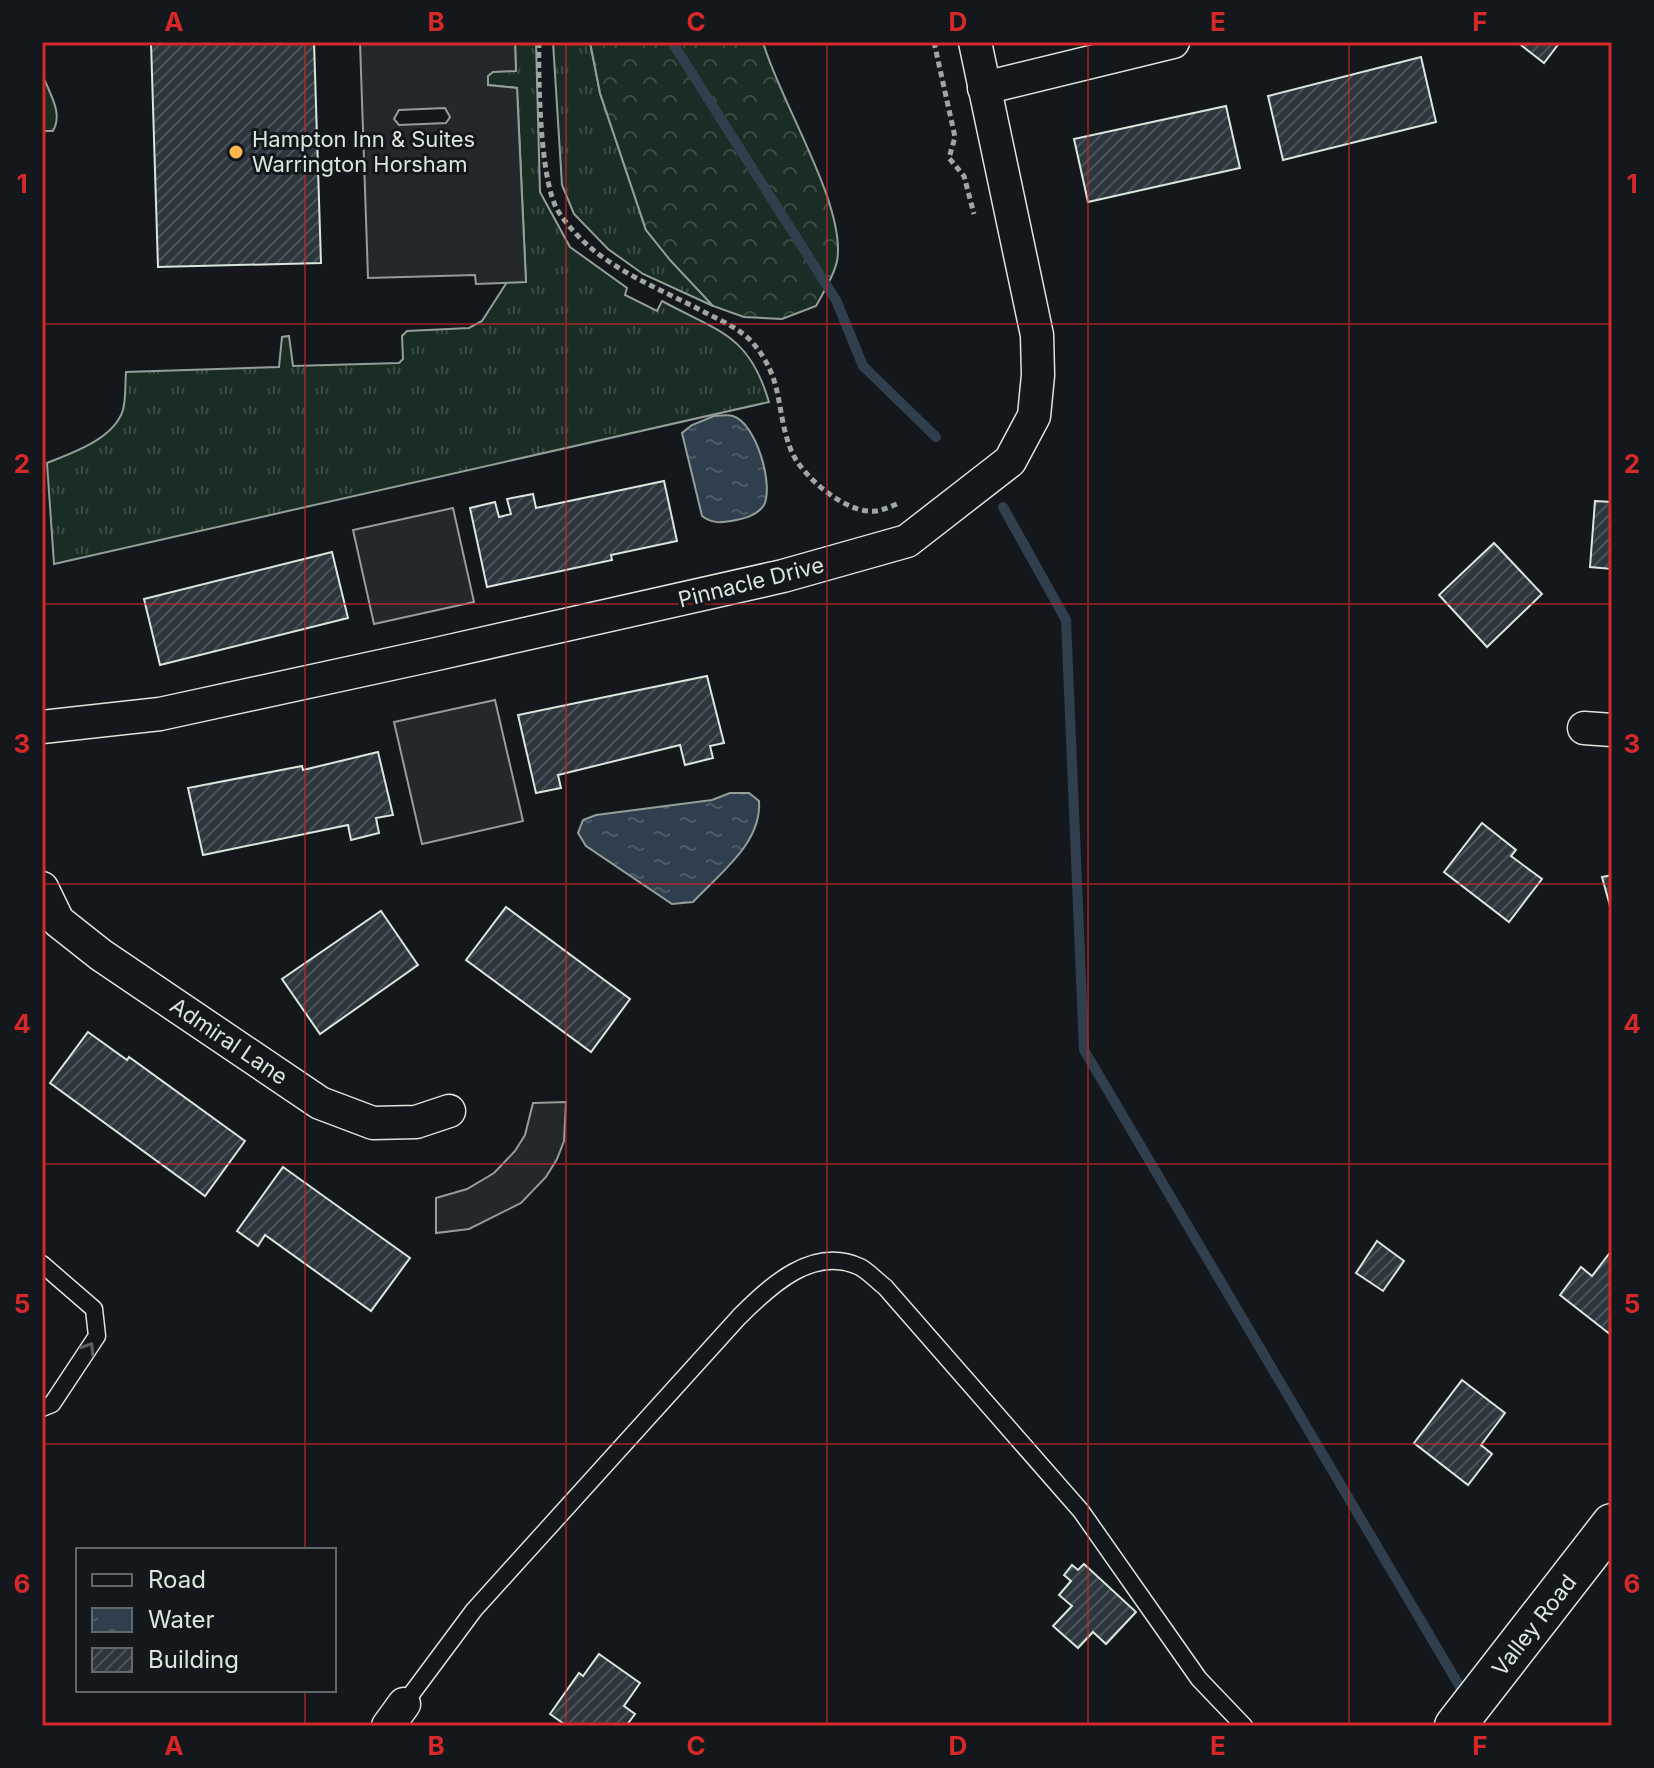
<svg xmlns="http://www.w3.org/2000/svg" width="1654" height="1768" font-family="Inter,sans-serif">
<defs>
<pattern id="grass-tufts" width="24" height="20" patternUnits="userSpaceOnUse" patternTransform="scale(2)"><rect width="24" height="20" fill="#1a2d24"/><path d="M3 7l-1-3M5 7V3M7 7l1-3M15 17l-1-3M17 17v-4M19 17l1-3" fill="none" stroke="#3b4b43"/></pattern>
<pattern id="forest-crowns" width="20" height="18" patternUnits="userSpaceOnUse" patternTransform="scale(2)"><rect width="20" height="18" fill="#1a2d24"/><path d="M2 6a3 3 0 1 1 6 0M12 15a3 3 0 1 1 6 0" fill="none" stroke="#3b4b43"/></pattern>
<pattern id="water-ripples" width="26" height="14" patternUnits="userSpaceOnUse" patternTransform="scale(2)"><rect width="26" height="14" fill="#2f3f4d"/><path d="M2 4q2-2 4 0t4 0M15 11q2-2 4 0t4 0" fill="none" stroke="#4c5b66"/></pattern>
<pattern id="building-hatch" width="6" height="6" patternUnits="userSpaceOnUse" patternTransform="scale(2)"><rect width="6" height="6" fill="#2c363c"/><path d="M-1 1l2-2M0 6l6-6M5 7l2-2" fill="none" stroke="#4a5358"/></pattern>
</defs>
<rect width="100%" height="100%" fill="#14181c"/>
<!-- grass -->
<g fill="url(#grass-tufts)" stroke="#939e99" stroke-width="2">
<path d="M 515,42 L 536,42 L 540,192 L 570,247 L 627,288 L 625,295 L 657,311 L 662,301 C 719,332 749,334 769,402 L 54,564 L 47,463 C 72,453 114,439 123,410 C 126,399 125,384 126,372 L 279,367 L 282,337 L 289,336 L 293,366 L 399,363 L 403,359 L 402,336 L 407,331 L 469,328 L 482,321 L 507,282 L 526,282 L 517,88 L 488,85 L 488,75 L 493,71 L 516,71 Z"/>
<path d="M 553,42 L 590,42 L 600,93 L 646,230 L 713,306 L 643,274 L 608,249 L 574,214 L 562,185 Z"/>
<path d="M 42,73 C 48,92 64,112 53,131 L 42,131 Z"/>
</g>
<!-- forest -->
<path fill="url(#forest-crowns)" stroke="#939e99" stroke-width="2" d="M 590,42 L 763,42 C 779,100 847,206 837,261 C 834,276 823,293 816,306 L 782,319 L 744,317 L 713,306 L 670,260 L 646,230 L 600,93 Z"/>
<!-- parking -->
<g fill="#24282b" stroke="#939e99" stroke-width="2" fill-rule="evenodd">
<path d="M 360,42 L 515,42 L 516,71 L 493,72 L 488,76 L 488,85 L 517,88 L 526,282 L 476,284 L 475,275 L 368,278 ZM 445,108 L 450,117 L 446,123 L 399,125 L 394,119 L 399,110 Z"/>
<path d="M 453,508 L 474,602 L 374,624 L 353,530 Z"/>
<path d="M 495,700 L 523,821 L 422,844 L 394,722 Z"/>
<path d="M 566,1102 L 564,1141 L 557,1159 L 546,1177 L 521,1203 L 469,1229 L 436,1233 L 436,1198 L 467,1189 L 494,1173 L 515,1151 L 525,1135 L 533,1103 Z"/>
</g>
<!-- water -->
<g fill="url(#water-ripples)" stroke="#939e99" stroke-width="2">
<path d="M 714,416 C 720,416 728,414 733,416 C 756,423 774,485 764,505 C 757,516 743,519 731,521 C 720,523 711,523 702,516 L 682,433 L 692,425 Z"/>
<path d="M 730,793 L 749,793 L 759,801 C 762,843 720,873 693,902 L 672,904 L 586,846 L 578,833 L 583,820 L 596,815 L 712,800 Z"/>
</g>
<g fill="none" stroke-linecap="round" stroke-linejoin="round">
<!-- stream -->
<g stroke="#2f3f4d" stroke-width="10">
<path d="M 672,42 L 836,300 L 863,366 L 936,437"/>
<path d="M 1003,507 L 1066,620 L 1084,1050 L 1466,1697"/>
</g>
</g>
<!-- building -->
<g fill="url(#building-hatch)" stroke="#d8e6dc" stroke-width="2">
<path d="M 151,42 L 314,42 L 321,263 L 158,267 Z"/>
<path d="M 1517,42 L 1560,42 L 1544,63 Z"/>
<path d="M 1421,57 L 1436,122 L 1283,160 L 1268,96 Z"/>
<path d="M 1226,106 L 1240,168 L 1088,202 L 1074,139 Z"/>
<path d="M 664,481 L 677,541 L 611,555 L 612,560 L 487,587 L 470,508 L 495,502 L 499,517 L 511,514 L 507,499 L 533,494 L 536,508 Z"/>
<path d="M 1595,501 L 1612,502 L 1612,569 L 1590,567 Z"/>
<path d="M 1494,543 L 1542,594 L 1487,647 L 1439,595 Z"/>
<path d="M 332,552 L 348,618 L 160,665 L 144,599 Z"/>
<path d="M 707,676 L 724,743 L 710,746 L 713,758 L 685,765 L 680,745 L 558,775 L 561,788 L 536,793 L 518,715 Z"/>
<path d="M 378,752 L 393,815 L 376,818 L 379,833 L 351,840 L 348,825 L 203,855 L 188,788 L 302,766 L 303,770 Z"/>
<path d="M 1482,823 L 1516,850 L 1511,856 L 1542,879 L 1509,922 L 1444,872 Z"/>
<path d="M 1612,875 L 1612,913 L 1602,877 Z"/>
<path d="M 506,907 L 630,999 L 591,1052 L 466,960 Z"/>
<path d="M 381,911 L 418,965 L 320,1034 L 282,979 Z"/>
<path d="M 88,1032 L 127,1060 L 129,1057 L 245,1141 L 205,1196 L 50,1083 Z"/>
<path d="M 283,1167 L 410,1258 L 371,1311 L 265,1235 L 258,1246 L 237,1231 Z"/>
<path d="M 1377,1241 L 1404,1261 L 1383,1291 L 1356,1273 Z"/>
<path d="M 1612,1250 L 1612,1333 L 1611,1335 L 1560,1295 L 1581,1267 L 1592,1276 Z"/>
<path d="M 1462,1380 L 1505,1413 L 1481,1445 L 1492,1454 L 1468,1485 L 1414,1443 Z"/>
<path d="M 1084,1564 L 1136,1612 L 1106,1644 L 1093,1632 L 1078,1648 L 1053,1626 L 1072,1606 L 1059,1595 L 1071,1581 L 1064,1575 L 1072,1565 L 1078,1570 Z"/>
<path d="M 599,1654 L 640,1683 L 624,1706 L 635,1714 L 626,1726 L 567,1726 L 550,1714 L 579,1673 L 583,1676 Z"/>
</g>
<g fill="none" stroke-linecap="round" stroke-linejoin="round">
<defs>
<g id="service">
<path d="M 42,1264 L 94,1309 L 97,1336 L 52,1404 L 42,1408"/>
<path d="M 404,1704 L 474,1610 L 739,1317 C 770,1286 813,1245 860,1267 C 868,1271 877,1281 885,1287 L 1081,1511 L 1199,1679 L 1244,1726"/>
</g>
<g id="minor">
<path d="M 984,88 L 1173,42"/>
<path d="M 42,727 L 160,714 L 432,655 L 783,576 L 907,541 L 1010,461 L 1034,416 L 1038,375 L 1037,335 L 975,42"/>
<path d="M 1584,728 L 1612,730"/>
<path d="M 42,888 L 58,921 L 101,955 L 320,1103 L 373,1123 L 416,1122 L 449,1111"/>
<path d="M 388,1726 L 404,1704"/>
</g>
<path id="tertiary" d="M 1455,1726 L 1612,1524"/>
</defs>
<!-- service casing -->
<use href="#service" stroke="#d8e6dc" stroke-width="19"/>
<!-- minor casing -->
<use href="#minor" stroke="#d8e6dc" stroke-width="35"/>
<!-- tertiary casing -->
<use href="#tertiary" stroke="#d8e6dc" stroke-width="43"/>
<!-- path -->
<g stroke="#9da8a2" stroke-width="5" stroke-dasharray="6 4" stroke-linecap="butt">
<path d="M 539,42 C 538,78 540,182 558,211 C 594,266 652,284 706,313 C 722,321 740,329 752,342 C 785,380 775,410 791,450 C 801,476 847,515 876,511 C 884,510 892,506 899,503"/>
<path d="M 934,42 L 955,137 L 949,158 L 964,176 L 974,214"/>
</g>
<!-- service -->
<use href="#service" stroke="#14181c" stroke-width="16"/>
<!-- minor -->
<use href="#minor" stroke="#14181c" stroke-width="32"/>
<!-- tertiary -->
<use href="#tertiary" stroke="#14181c" stroke-width="40"/>
</g>
<!-- one-way arrows -->
<defs><path id="oneway-chevron" d="M-2-3.5L2.5 0L-2 3.5" fill="none" stroke-width="1.6" stroke-linecap="round" stroke-linejoin="round" transform="scale(2)"/></defs>
<use stroke="#59605f" href="#oneway-chevron" transform="translate(89 1348) rotate(-57)"/>
<!-- grid -->
<path fill="none" stroke="#d62828" stroke-width="2" stroke-opacity="0.55" d="M 305,42 L 305,1550M 566,42 L 566,1726M 827,42 L 827,1726M 1088,42 L 1088,1726M 1349,42 L 1349,1726M 42,324 L 1612,324M 42,604 L 1612,604M 42,884 L 1612,884M 42,1164 L 1612,1164M 42,1444 L 1612,1444M 305,1690 L 305,1726"/>
<!-- markers -->
<circle fill="#ffb74d" stroke="#14181c" stroke-width="3" cx="236" cy="152" r="8"/>
<g text-anchor="middle" stroke-width="6" stroke-linejoin="round" paint-order="stroke">
<!-- poi labels -->
<g font-size="22" fill="#d8e6dc" stroke="#14181c" text-anchor="start">
<text x="252" y="147">Hampton Inn &amp; Suites<tspan x="252" dy="25">Warrington Horsham</tspan></text>
</g>
<!-- street labels -->
<g font-size="22" fill="#d8e6dc" stroke="#14181c">
<text transform="translate(751 582) rotate(-14)" y="8">Pinnacle Drive</text>
<text transform="translate(229 1041) rotate(34)" y="8">Admiral Lane</text>
<text transform="translate(1534 1625) rotate(-52)" y="8">Valley Road</text>
</g>
</g>
<!-- border -->
<rect width="1654" height="1768" fill="none" stroke="#14181c" stroke-width="88"/>
<!-- legend -->
<rect x="76" y="1548" width="260" height="144" fill="#14181c" stroke="#626a69" stroke-width="2"/>
<rect x="92" y="1574" width="40" height="12" fill="#14181c" stroke="#626a69" stroke-width="2"/>
<text x="148" y="1588" font-size="24" fill="#d8e6dc">Road</text>
<rect x="92" y="1608" width="40" height="24" fill="url(#water-ripples)" stroke="#626a69" stroke-width="2"/>
<text x="148" y="1628" font-size="24" fill="#d8e6dc">Water</text>
<rect x="92" y="1648" width="40" height="24" fill="url(#building-hatch)" stroke="#626a69" stroke-width="2"/>
<text x="148" y="1668" font-size="24" fill="#d8e6dc">Building</text>
<rect x="44" y="44" width="1566" height="1680" fill="none" stroke="#d62828" stroke-width="3"/>
<g font-size="26" text-anchor="middle" font-weight="bold" fill="#d62828">
<text x="174" y="31">A</text>
<text x="436" y="31">B</text>
<text x="696" y="31">C</text>
<text x="958" y="31">D</text>
<text x="1218" y="31">E</text>
<text x="1480" y="31">F</text>
<text x="22" y="193">1</text>
<text x="1632" y="193">1</text>
<text x="22" y="473">2</text>
<text x="1632" y="473">2</text>
<text x="22" y="753">3</text>
<text x="1632" y="753">3</text>
<text x="22" y="1033">4</text>
<text x="1632" y="1033">4</text>
<text x="22" y="1313">5</text>
<text x="1632" y="1313">5</text>
<text x="22" y="1593">6</text>
<text x="1632" y="1593">6</text>
<text x="174" y="1755">A</text>
<text x="436" y="1755">B</text>
<text x="696" y="1755">C</text>
<text x="958" y="1755">D</text>
<text x="1218" y="1755">E</text>
<text x="1480" y="1755">F</text>
</g>
</svg>
